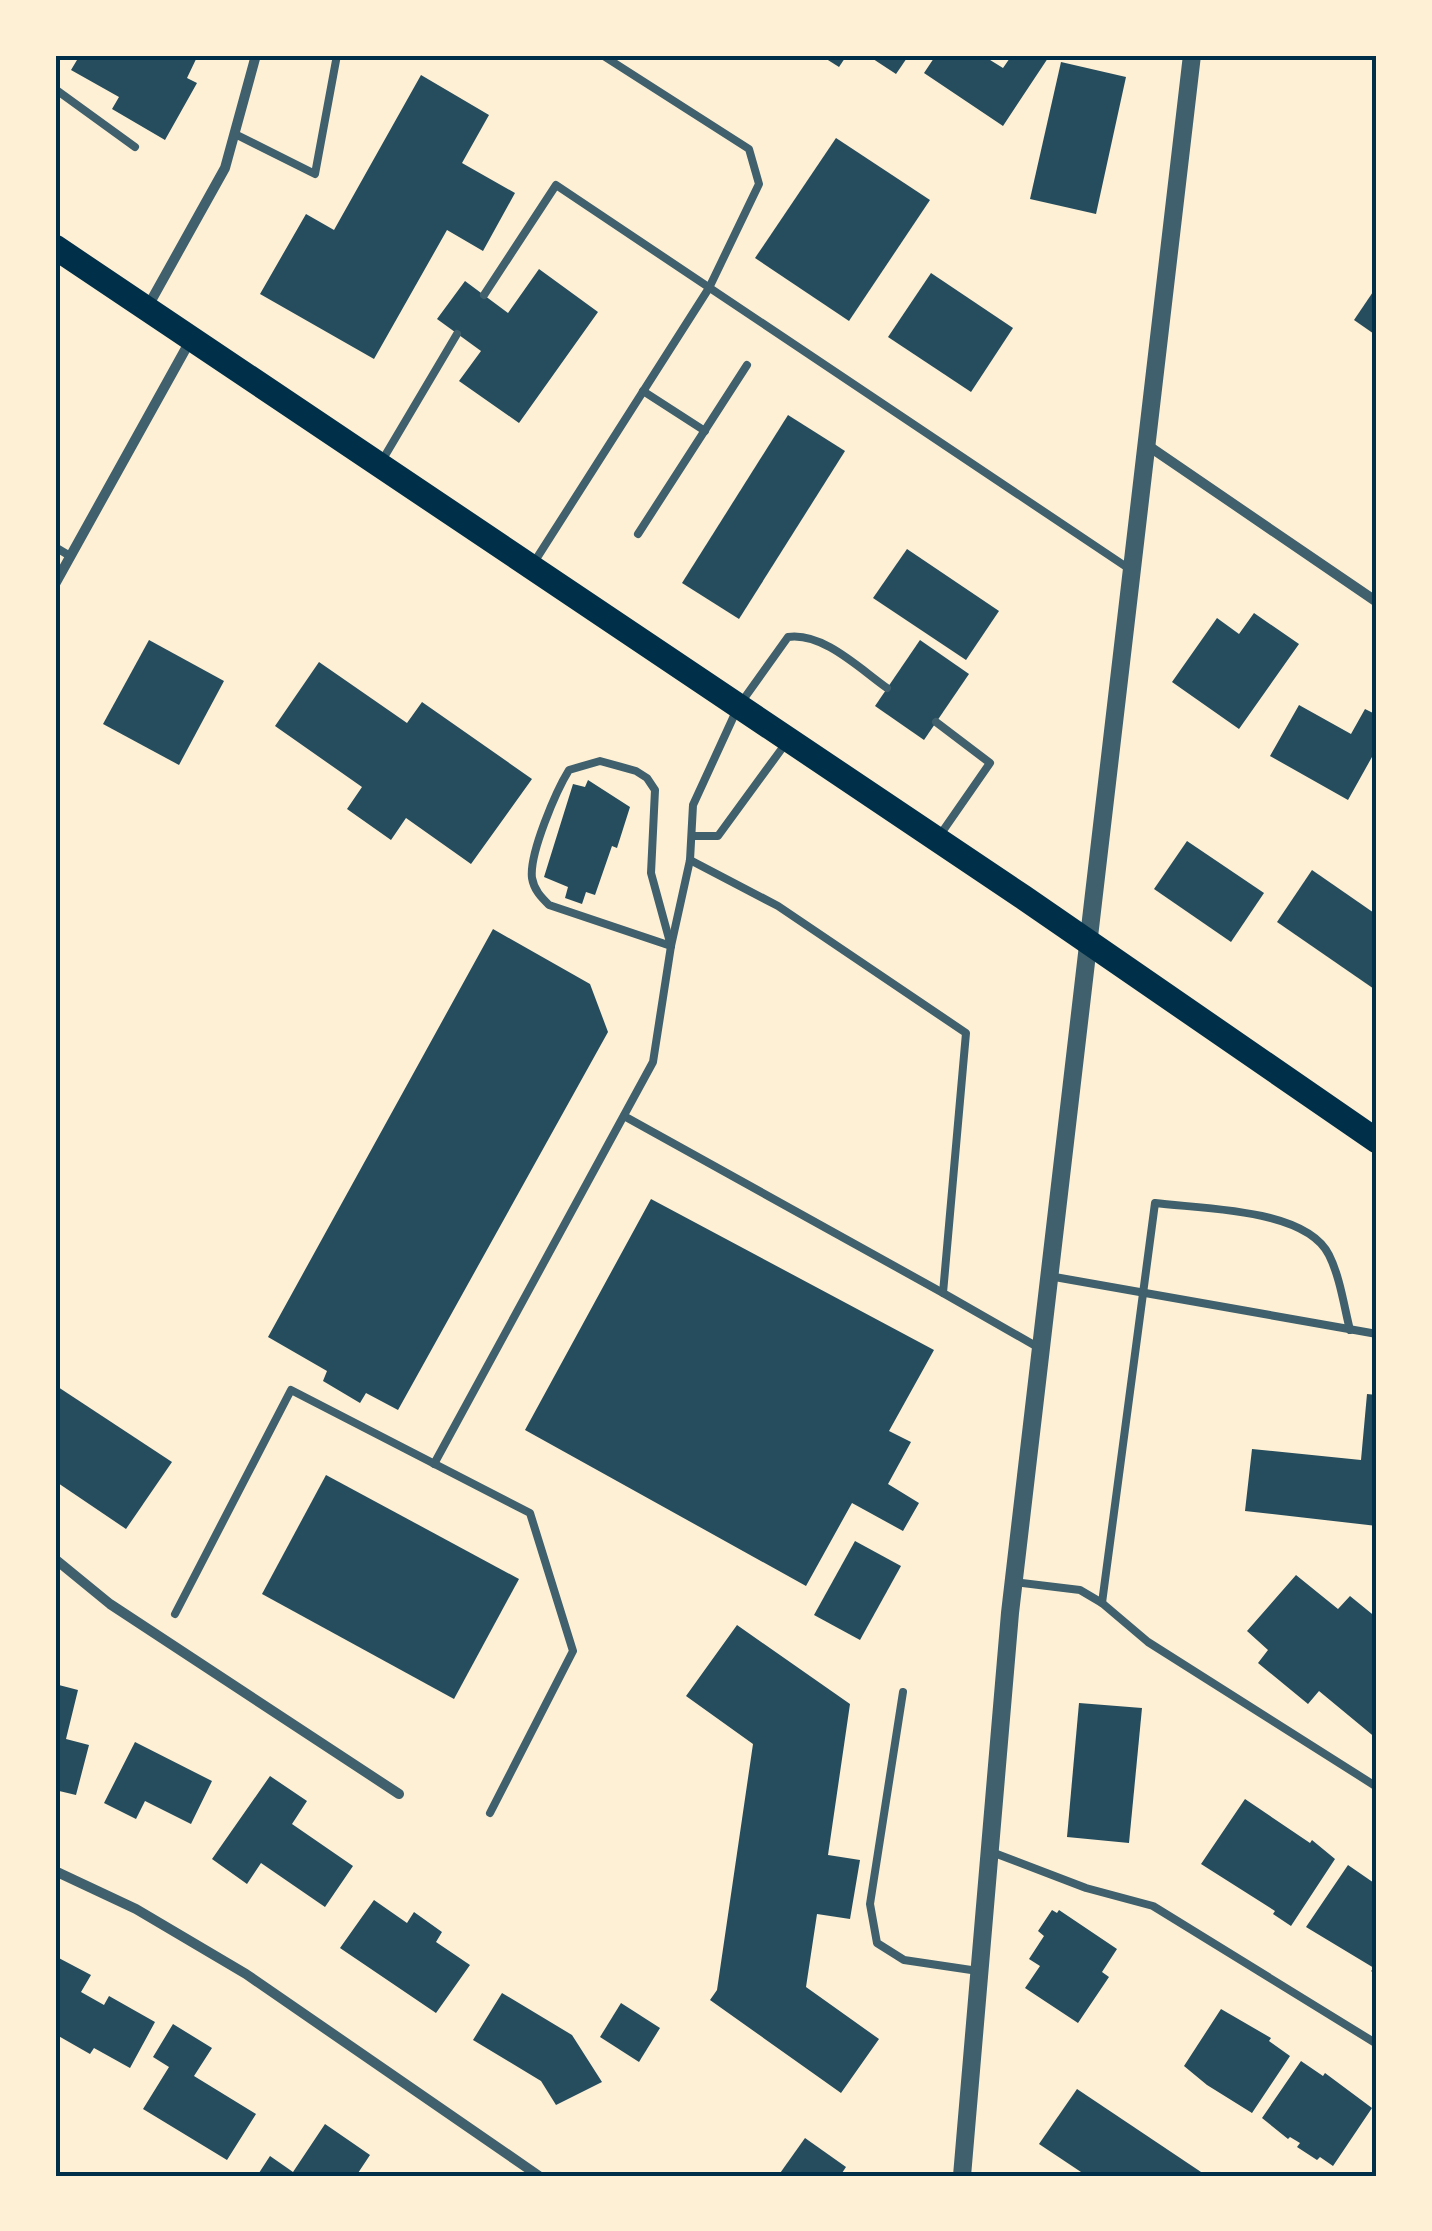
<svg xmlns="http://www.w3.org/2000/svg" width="1432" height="2231" font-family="'PT Sans Narrow',sans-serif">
<rect width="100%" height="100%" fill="#fdf0d5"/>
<!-- building -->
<g fill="#264d5e">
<path d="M 80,55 L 198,55 L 187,78 L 197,83 L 165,140 L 112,109 L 119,97 L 71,70 Z"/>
<path d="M 820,55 L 847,55 L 839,67 Z"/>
<path d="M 867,55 L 909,55 L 896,74 Z"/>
<path d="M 936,55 L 982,55 L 1003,68 L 1012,55 L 1050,55 L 1003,126 L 924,73 Z"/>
<path d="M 1061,62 L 1126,77 L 1096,214 L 1030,199 Z"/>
<path d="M 421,75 L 489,115 L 462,163 L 515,193 L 483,251 L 447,230 L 374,359 L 260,294 L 306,214 L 334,230 Z"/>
<path d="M 836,138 L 930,200 L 849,321 L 755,258 Z"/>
<path d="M 539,269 L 598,312 L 519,423 L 459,381 L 481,351 L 437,319 L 465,281 L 508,313 Z"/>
<path d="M 931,273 L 1013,328 L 971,392 L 888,337 Z"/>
<path d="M 1377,286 L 1377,336 L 1354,320 Z"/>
<path d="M 788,415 L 845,451 L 739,619 L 682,583 Z"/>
<path d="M 907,549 L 999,611 L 966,660 L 873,598 Z"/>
<path d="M 1254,613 L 1299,644 L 1239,729 L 1172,682 L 1217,618 L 1239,634 Z"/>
<path d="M 149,640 L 224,681 L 179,765 L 103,724 Z"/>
<path d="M 920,640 L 969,674 L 924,740 L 875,706 Z"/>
<path d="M 319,662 L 407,723 L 422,702 L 532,779 L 471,864 L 406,818 L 391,840 L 347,809 L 362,787 L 275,726 Z"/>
<path d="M 1299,705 L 1351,734 L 1365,709 L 1377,715 L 1377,748 L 1348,800 L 1270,756 Z"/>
<path d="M 588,780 L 630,807 L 617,848 L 612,846 L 595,895 L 586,892 L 582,904 L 565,898 L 568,887 L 544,877 L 573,784 L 585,787 Z"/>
<path d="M 1187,841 L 1264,893 L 1231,942 L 1154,889 Z"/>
<path d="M 1312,870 L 1377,915 L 1377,991 L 1277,922 Z"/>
<path d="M 493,929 L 590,984 L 608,1032 L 398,1410 L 366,1393 L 360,1403 L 323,1381 L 327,1371 L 268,1337 Z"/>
<path d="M 651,1199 L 934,1350 L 889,1431 L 911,1442 L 888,1484 L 919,1503 L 903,1531 L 852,1503 L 806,1586 L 525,1430 Z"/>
<path d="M 55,1385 L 172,1462 L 126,1529 L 55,1481 Z"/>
<path d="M 1367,1394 L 1377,1395 L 1377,1526 L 1245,1511 L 1252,1449 L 1361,1460 Z"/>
<path d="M 326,1475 L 519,1579 L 454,1699 L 262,1594 Z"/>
<path d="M 855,1541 L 901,1566 L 860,1640 L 814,1615 Z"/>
<path d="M 1296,1575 L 1338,1609 L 1350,1596 L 1377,1618 L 1377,1739 L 1319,1691 L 1308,1704 L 1258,1663 L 1268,1650 L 1247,1631 Z"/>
<path d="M 737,1625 L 850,1704 L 828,1855 L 860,1860 L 850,1919 L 817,1914 L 806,1987 L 879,2039 L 841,2093 L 710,2000 L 717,1990 L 753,1744 L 686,1696 Z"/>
<path d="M 55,1684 L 78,1690 L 66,1739 L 89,1745 L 76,1795 L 55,1790 Z"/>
<path d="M 1079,1703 L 1142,1708 L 1129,1843 L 1067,1837 Z"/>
<path d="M 135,1742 L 212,1781 L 191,1824 L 145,1801 L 136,1819 L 104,1803 Z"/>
<path d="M 270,1776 L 307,1801 L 292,1824 L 353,1866 L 325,1907 L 261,1863 L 247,1884 L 212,1859 Z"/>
<path d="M 1245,1799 L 1310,1843 L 1312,1840 L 1335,1859 L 1291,1926 L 1273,1914 L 1275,1911 L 1201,1864 Z"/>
<path d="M 1348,1865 L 1377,1885 L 1377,1975 L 1371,1971 L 1374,1968 L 1306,1927 Z"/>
<path d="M 374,1900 L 407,1923 L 414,1912 L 442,1932 L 436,1942 L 470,1965 L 436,2013 L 340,1948 Z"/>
<path d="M 1052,1910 L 1057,1913 L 1059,1910 L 1117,1949 L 1102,1972 L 1109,1977 L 1078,2023 L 1025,1988 L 1040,1966 L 1029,1959 L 1044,1936 L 1038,1931 Z"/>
<path d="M 55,1956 L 91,1975 L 81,1992 L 104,2005 L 109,1996 L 155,2022 L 130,2068 L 94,2048 L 90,2054 L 55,2034 Z"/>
<path d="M 502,1993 L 572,2035 L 602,2082 L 556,2105 L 541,2081 L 473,2040 Z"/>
<path d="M 621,2003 L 660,2028 L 639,2062 L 600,2037 Z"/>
<path d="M 1221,2009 L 1271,2038 L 1269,2041 L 1290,2056 L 1252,2113 L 1207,2085 L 1184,2066 Z"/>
<path d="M 173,2024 L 212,2048 L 194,2076 L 256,2114 L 227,2160 L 143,2109 L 169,2067 L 153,2057 Z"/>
<path d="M 1301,2061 L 1323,2076 L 1325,2073 L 1372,2108 L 1333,2166 L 1320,2157 L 1317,2160 L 1297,2147 L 1300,2143 L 1290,2137 L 1288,2139 L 1262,2118 Z"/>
<path d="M 1077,2089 L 1207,2176 L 1087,2176 L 1039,2144 Z"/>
<path d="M 325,2124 L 370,2155 L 356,2176 L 257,2176 L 270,2156 L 293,2172 Z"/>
<path d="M 805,2138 L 846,2167 L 840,2176 L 778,2176 Z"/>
</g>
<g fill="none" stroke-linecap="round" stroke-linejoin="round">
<!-- service -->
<g stroke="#3f606c" stroke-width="8">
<path d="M 55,89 L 135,147"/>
<path d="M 235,134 L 315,174 L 337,55"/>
<path d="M 484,295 L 556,185 L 1131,570"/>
<path d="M 643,391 L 705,431"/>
<path d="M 383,459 L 457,334"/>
<path d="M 638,534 L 747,365"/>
<path d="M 55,547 L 70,556"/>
<path d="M 533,564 L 709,288 L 759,184 L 749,149 L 602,55"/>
<path d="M 936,722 L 990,763 L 940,835"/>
<path d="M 600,761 L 636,771 L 647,778 L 655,790 L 651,873 L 671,946 L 549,905 C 541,897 534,890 532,878 C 529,854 556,791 569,770 Z"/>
<path d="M 693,836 L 718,836 L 786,743"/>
<path d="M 690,860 L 778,906 L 966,1033 L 943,1293 L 1041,1349"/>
<path d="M 624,1116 L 943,1293"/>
<path d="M 1049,1276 L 1377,1334"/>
<path d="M 434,1464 L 653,1062 L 671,946 L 690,860 L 693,805 L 738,707 L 788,637 C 823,632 860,669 887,688"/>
<path d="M 1014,1582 L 1080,1590 L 1102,1603 L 1148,1642 L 1377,1787"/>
<path d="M 1102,1603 L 1155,1203 C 1201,1209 1306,1208 1329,1255 C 1340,1277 1344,1306 1350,1330"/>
<path d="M 175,1614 L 291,1390 L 530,1513 L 573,1651 L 490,1813"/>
<path d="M 903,1692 L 870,1904 L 877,1943 L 904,1960 L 978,1971"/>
<path d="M 989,1851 L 1086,1888 L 1153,1906 L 1377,2044"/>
</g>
<!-- minor -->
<g stroke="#3f606c" stroke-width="10">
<path d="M 147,308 L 225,168 L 256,55"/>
<path d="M 1147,445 L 1377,602"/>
<path d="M 55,584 L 190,341"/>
<path d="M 55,1559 L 110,1604 L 399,1794"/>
<path d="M 55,1871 L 136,1909 L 246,1974 L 539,2176"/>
</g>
<!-- tertiary -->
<path stroke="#3f606c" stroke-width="18" d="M 962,2176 L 1010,1613 L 1192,55"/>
<!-- primary -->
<path stroke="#003049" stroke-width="25" d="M 55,247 L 1023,897 L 1377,1141"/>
</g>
<!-- border -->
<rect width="1432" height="2231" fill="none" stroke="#fdf0d5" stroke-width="115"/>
<rect x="58" y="58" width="1316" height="2116" fill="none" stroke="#003049" stroke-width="4"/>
</svg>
